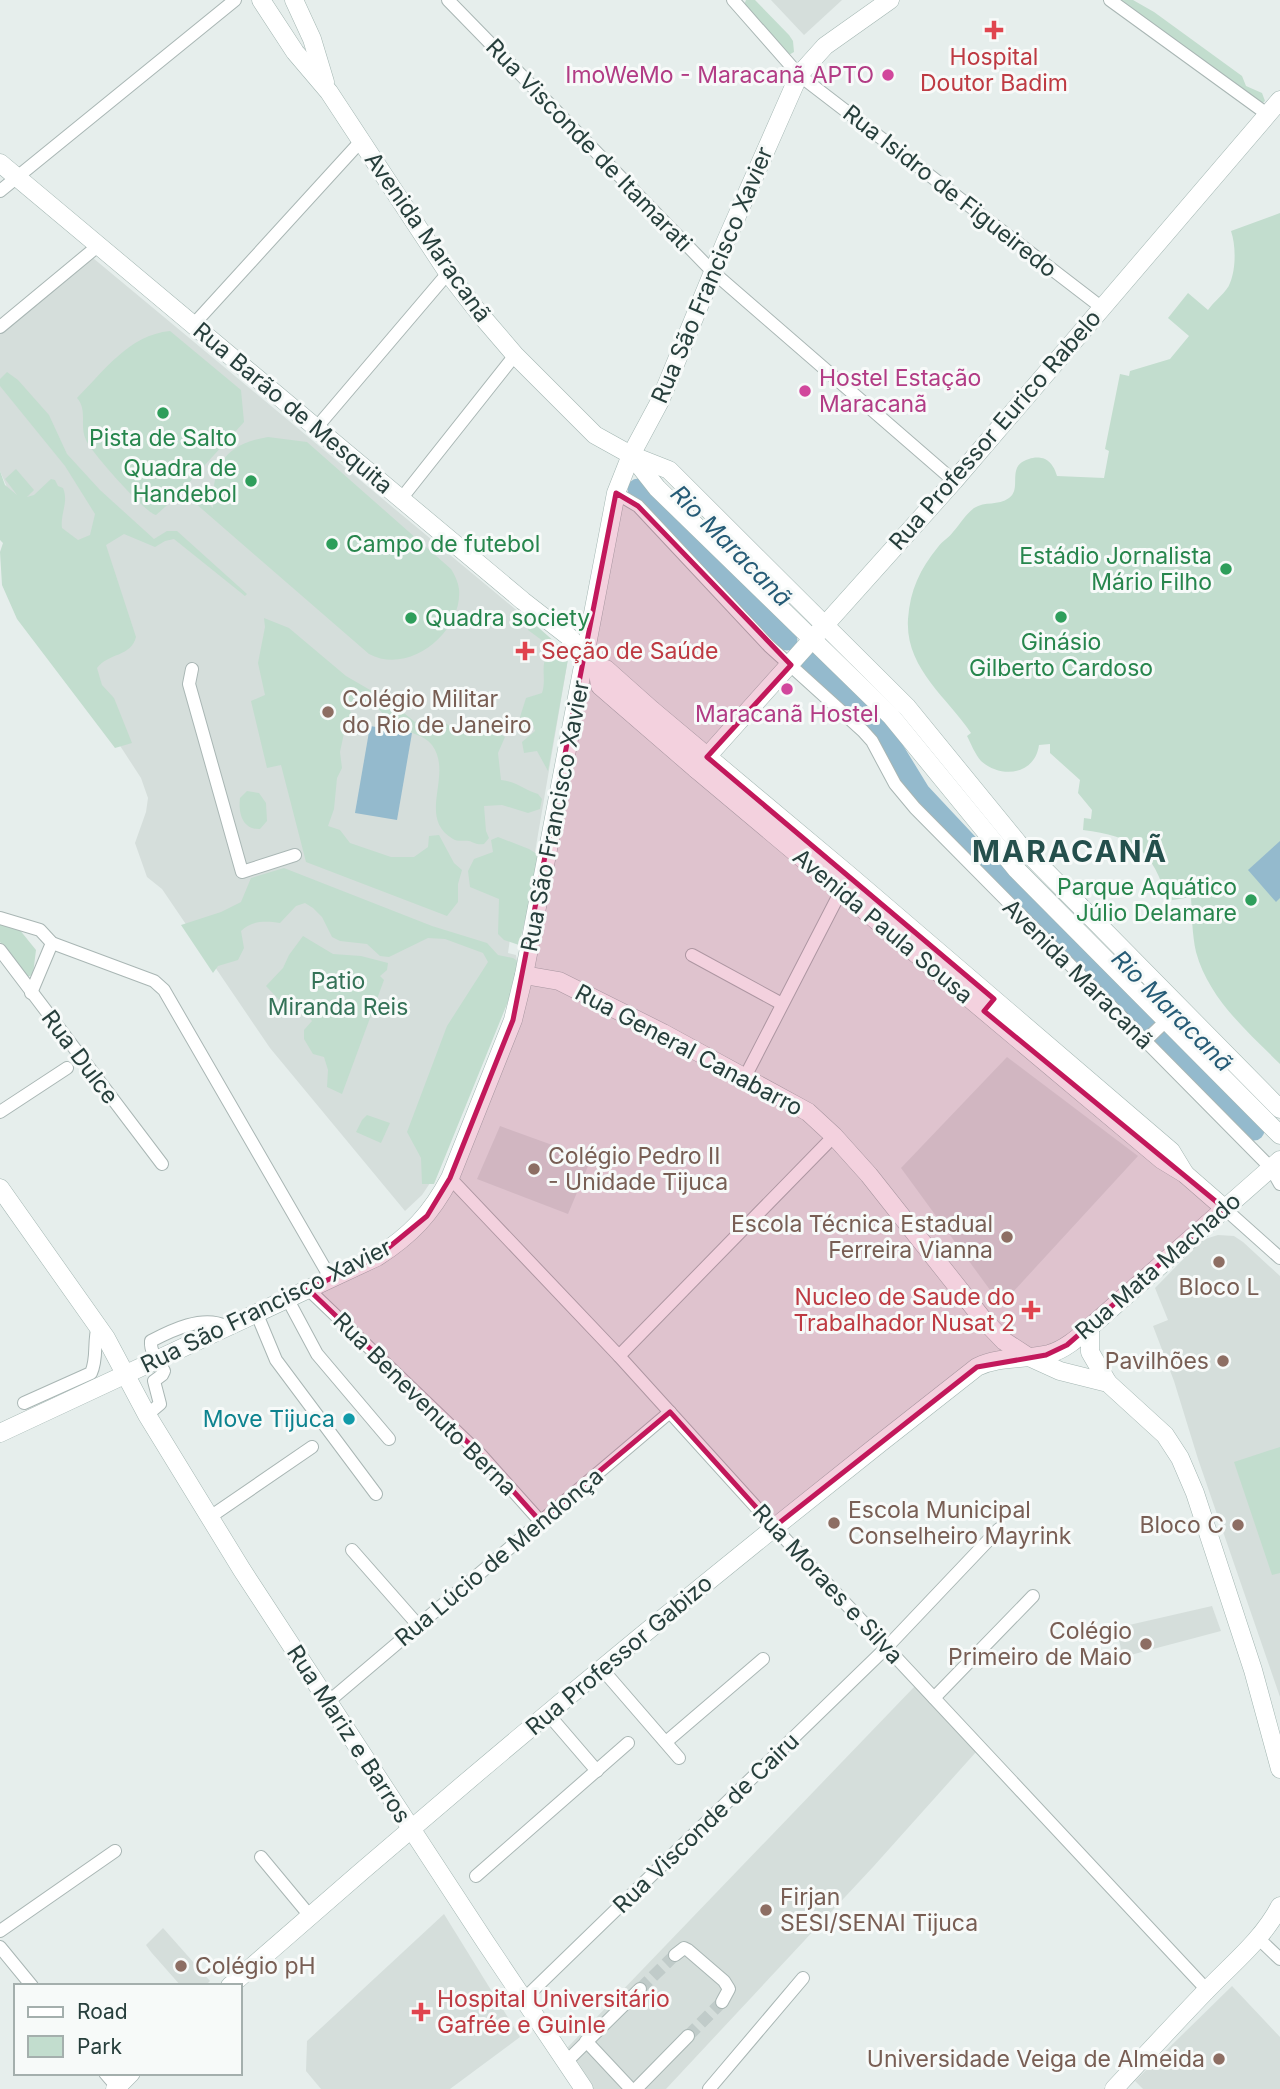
<svg xmlns="http://www.w3.org/2000/svg" width="1280" height="2089" font-family="Inter,sans-serif">
<rect width="100%" height="100%" fill="#e6eeec"/>
<!-- built -->
<g fill="#d5dedb">
<path d="M 771,0 L 842,0 L 804,35 Z"/>
<path d="M 93,258 L 550,638 L 565,651 L 568,659 L 521,934 L 510,939 L 508,953 L 516,955 L 517,961 L 434,1177 L 422,1195 L 405,1211 L 270,1048 L 162,889 L 147,877 L 135,843 L 146,812 L 148,798 L 141,778 L 115,738 L 0,471 L 0,334 Z"/>
<path d="M 1007,1057 L 1138,1156 L 1001,1305 L 901,1168 Z"/>
<path d="M 500,1126 L 591,1159 L 568,1214 L 477,1179 Z"/>
<path d="M 1218,1235 L 1234,1236 L 1243,1242 L 1280,1276 L 1280,1697 L 1198,1459 L 1174,1381 L 1153,1326 L 1168,1320 L 1155,1288 L 1202,1240 Z"/>
<path d="M 1212,1606 L 1221,1631 L 1123,1657 L 1116,1628 Z"/>
<path d="M 916,1685 L 976,1752 L 873,1867 L 666,2089 L 591,2089 L 567,2048 Z"/>
<path d="M 444,1914 L 520,2037 L 450,2089 L 321,2089 L 306,2071 L 307,2041 Z"/>
<path d="M 163,1928 L 210,1981 L 205,1986 L 181,1986 L 151,1952 L 146,1945 Z"/>
<path d="M 1232,1986 L 1280,2037 L 1280,2089 L 1143,2089 L 1135,2081 Z"/>
</g>
<!-- green -->
<g fill="#c2ddce">
<path d="M 746,0 L 755,0 L 789,35 L 793,41 L 794,52 L 787,56 L 744,5 Z"/>
<path d="M 1118,0 L 1133,0 L 1154,12 L 1242,76 L 1246,86 L 1262,93 L 1265,101 L 1259,106 Z"/>
<path d="M 1280,213 L 1280,1064 C 1247,1031 1209,999 1196,952 C 1192,934 1192,915 1191,897 L 1167,901 C 1154,850 1133,836 1083,830 L 1084,818 L 1091,819 L 1092,810 L 1078,793 L 1080,780 L 1050,753 L 1050,744 L 1039,745 C 1035,775 1001,779 981,761 C 975,754 971,744 967,736 L 971,733 C 947,697 905,668 908,619 C 910,590 920,569 938,547 C 942,541 949,538 953,532 C 961,523 965,515 974,508 C 985,501 998,506 1009,498 C 1023,488 1005,466 1029,459 C 1034,457 1040,457 1045,459 C 1052,463 1055,469 1057,476 L 1104,478 L 1109,451 L 1105,449 L 1120,374 L 1129,376 L 1130,371 L 1170,359 L 1189,336 L 1168,318 L 1188,293 L 1208,310 C 1214,301 1227,292 1230,283 C 1236,269 1236,245 1231,231 Z"/>
<path d="M 170,331 L 241,390 L 244,422 L 174,499 L 156,515 C 145,513 91,452 86,440 C 79,426 88,410 77,398 C 104,371 129,335 170,331 Z"/>
<path d="M 7,372 L 18,380 L 49,415 L 67,454 L 100,490 L 154,539 L 167,531 L 177,531 L 247,594 L 245,596 L 174,539 L 165,541 L 155,547 L 124,534 L 106,545 L 136,637 C 131,657 108,653 97,668 L 102,685 L 114,698 L 132,743 L 115,748 L 17,619 L 2,585 L 0,552 L 3,543 L 0,540 L 0,471 L 5,485 L 17,495 L 5,479 L 16,469 L 34,490 L 27,497 L 34,495 L 51,479 L 55,480 L 58,486 L 63,488 C 69,502 60,514 62,528 L 78,540 L 90,535 L 95,514 L 65,466 L 0,386 L 0,379 Z"/>
<path d="M 268,437 L 307,442 L 451,569 C 455,575 458,582 459,589 C 463,631 410,676 369,654 L 187,496 L 201,496 L 213,508 C 212,465 225,444 268,437 Z"/>
<path d="M 264,618 L 289,628 L 346,676 L 389,701 L 415,722 C 435,719 444,718 458,733 L 466,729 L 476,720 L 483,722 L 484,730 L 495,731 L 505,737 L 498,753 L 501,780 C 518,782 524,790 538,794 L 542,799 L 540,809 L 528,813 L 502,805 L 484,806 L 486,831 L 489,838 L 484,844 C 477,845 475,843 469,841 C 464,840 458,842 453,839 C 416,817 454,775 432,745 C 423,734 410,734 399,727 C 389,721 380,710 371,702 L 347,706 L 353,716 L 344,733 L 340,752 L 342,768 L 337,778 L 334,809 L 328,826 L 340,830 L 350,843 L 391,857 L 414,857 L 428,847 L 429,836 L 439,835 L 454,863 L 462,870 L 458,884 L 458,902 L 447,916 L 306,862 L 281,765 L 267,768 L 251,701 L 265,695 L 258,663 L 265,627 Z"/>
<path d="M 531,621 L 565,651 L 568,659 L 548,771 L 537,751 L 524,753 L 522,742 L 535,731 L 533,725 L 523,728 L 520,717 L 526,698 L 542,693 C 547,678 539,665 549,652 L 547,644 L 528,630 L 527,622 Z"/>
<path d="M 247,791 L 259,793 L 266,803 L 267,821 L 260,829 C 243,830 238,814 240,798 Z"/>
<path d="M 498,837 L 529,849 L 537,854 L 539,863 L 519,945 L 504,940 L 498,934 L 499,899 L 470,887 L 468,871 L 474,859 L 493,852 L 491,840 Z"/>
<path d="M 284,868 L 432,926 L 487,943 L 498,955 L 513,958 L 519,962 L 518,971 L 507,1004 L 434,1184 L 422,1184 L 421,1158 L 407,1132 L 447,1026 L 488,962 L 483,953 L 445,939 L 428,938 L 389,957 L 380,956 L 367,944 L 340,941 L 332,937 L 322,917 L 313,908 L 305,903 L 296,906 L 280,923 C 266,921 252,920 241,931 L 244,948 L 238,960 L 218,966 L 213,973 L 181,925 L 221,912 L 241,902 L 251,878 Z"/>
<path d="M 0,924 L 19,929 L 36,950 L 33,974 L 30,976 L 23,976 L 0,942 Z"/>
<path d="M 303,936 L 333,954 L 361,956 L 388,963 L 387,970 L 380,976 L 384,980 L 342,1094 L 327,1087 L 328,1070 L 324,1057 L 313,1054 L 304,1039 L 304,1030 L 312,1021 L 304,1011 L 281,1002 L 266,986 L 283,968 L 289,955 Z"/>
<path d="M 367,1115 L 390,1123 L 381,1143 L 356,1132 L 362,1120 Z"/>
<path d="M 1280,1447 L 1280,1573 L 1272,1575 L 1234,1462 Z"/>
</g>
<!-- water -->
<g fill="#94bacd">
<path d="M 370,726 L 412,733 L 397,820 L 355,813 Z"/>
<path d="M 1280,841 L 1280,898 L 1276,902 L 1248,870 Z"/>
</g>
<g fill="none" stroke-linecap="round" stroke-linejoin="round">
<!-- river -->
<g stroke="#94bacd" stroke-width="21">
<path d="M 638,489 L 787,640"/>
<path d="M 811,662 L 882,731 L 920,793 L 979,856"/>
<path d="M 992,870 L 1254,1130"/>
</g>
<!-- street-tunnel -->
<g stroke="#c0cbc9" stroke-width="12" stroke-dasharray="12 6" stroke-linecap="butt">
<path d="M 640,1989 L 675,1955"/>
<path d="M 688,2036 L 722,2002"/>
</g>
<defs>
<g id="street">
<path d="M 448,0 L 713,272 L 954,481"/>
<path d="M 733,0 L 799,75 L 1101,307"/>
<path d="M 1110,0 L 1267,114"/>
<path d="M 0,191 L 235,0"/>
<path d="M 194,324 L 361,141"/>
<path d="M 0,327 L 99,245"/>
<path d="M 317,427 L 448,273"/>
<path d="M 616,493 L 638,506 L 769,646 L 863,731 L 872,741 L 895,784 L 915,808 L 1271,1168 L 1280,1184"/>
<path d="M 401,499 L 515,355"/>
<path d="M 192,669 L 189,684 L 242,872 L 295,855"/>
<path d="M 0,918 L 40,930 L 52,943 L 154,981 L 164,990 L 331,1279"/>
<path d="M 0,950 L 162,1164"/>
<path d="M 692,955 L 782,1004"/>
<path d="M 31,993 L 52,943"/>
<path d="M 1145,1041 L 1167,1020"/>
<path d="M 745,1077 L 844,885"/>
<path d="M 0,1112 L 67,1068"/>
<path d="M 450,1178 L 619,1356 L 774,1527 L 1207,1990"/>
<path d="M 1224,1208 L 1280,1258"/>
<path d="M 308,1289 L 480,1454 L 540,1521"/>
<path d="M 287,1298 L 317,1354 L 389,1439"/>
<path d="M 256,1312 L 276,1360 L 376,1494"/>
<path d="M 619,1356 L 834,1136"/>
<path d="M 24,1403 L 91,1373 C 98,1358 93,1342 98,1326"/>
<path d="M 147,1415 L 160,1404 L 154,1381 L 162,1375 L 164,1371 C 158,1362 150,1352 151,1341 C 172,1330 203,1315 225,1326"/>
<path d="M 210,1517 L 312,1447"/>
<path d="M 352,1550 L 418,1625"/>
<path d="M 602,1669 L 679,1758"/>
<path d="M 934,1698 L 1033,1596"/>
<path d="M 328,1702 L 670,1412"/>
<path d="M 548,1714 L 597,1771"/>
<path d="M 666,1742 L 763,1659"/>
<path d="M 261,1857 L 310,1916"/>
<path d="M 476,1876 L 628,1743"/>
<path d="M 0,1931 L 115,1851"/>
<path d="M 1259,1939 L 1280,1959"/>
<path d="M 0,1947 L 32,1986"/>
<path d="M 675,1955 L 684,1948 L 688,1950 L 724,1981 L 729,1989 L 722,2002"/>
<path d="M 524,1999 L 887,1647 L 999,1529"/>
<path d="M 586,2041 L 631,2089"/>
<path d="M 566,2062 L 640,1989"/>
<path d="M 105,2073 L 117,2087"/>
<path d="M 636,2089 L 688,2036"/>
<path d="M 709,2089 L 803,1978"/>
</g>
<g id="secondary">
<path d="M 261,0 L 295,52 L 329,92 L 448,273 L 479,313 L 515,355 L 595,435 L 631,455 L 669,470 L 907,707 L 1018,843 L 1280,1109"/>
<path d="M 294,0 L 312,39 L 325,82"/>
<path d="M 0,163 L 523,601 L 568,636 L 597,666 L 606,669 L 652,710 L 850,876 L 1171,1151 L 1185,1174"/>
<path d="M 631,455 L 657,488 L 891,716 L 1017,870 L 1280,1135"/>
<path d="M 597,666 L 600,686 L 696,769 L 1162,1160 L 1185,1174 L 1224,1208"/>
<path d="M 696,769 L 954,481 L 1280,100"/>
<path d="M 524,975 L 559,981 L 663,1033 L 808,1112 L 834,1136 L 869,1175 L 982,1318 L 1004,1341 L 1027,1356 L 1060,1371 L 1108,1383 L 1165,1435 L 1180,1458 L 1195,1493 L 1253,1670 L 1280,1769"/>
<path d="M 0,1188 L 106,1338 L 147,1415 L 242,1570 L 486,1943 L 584,2089"/>
<path d="M 1090,1327 L 1090,1352 L 1108,1383"/>
<path d="M 0,1433 L 377,1257 C 411,1235 431,1214 450,1178 L 513,1020 L 524,975 L 616,493 L 631,455 L 660,401 L 725,243 L 799,75 L 825,46 L 890,0"/>
<path d="M 230,1986 C 473,1772 722,1566 977,1367 C 1000,1356 1024,1360 1049,1354 C 1067,1349 1082,1334 1096,1322 L 1280,1160"/>
<path d="M 115,2089 L 131,2073"/>
<path d="M 1114,2089 C 1145,2056 1175,2023 1206,1991 C 1233,1963 1262,1940 1280,1906"/>
</g>
</defs>
<!-- street casing -->
<use href="#street" stroke="#a9b6b4" stroke-width="14"/>
<!-- secondary casing -->
<use href="#secondary" stroke="#a3b6b2" stroke-width="19"/>
<!-- street -->
<use href="#street" stroke="#fff" stroke-width="12"/>
<!-- secondary -->
<use href="#secondary" stroke="#fff" stroke-width="18"/>
</g>
<!-- marked area -->
<path fill="#c2185b" fill-opacity="0.2" stroke="#c2185b" stroke-width="5" stroke-linejoin="round" d="M 616,493 L 638,506 L 791,665 L 707,757 L 994,999 L 984,1011 L 1224,1208 L 1067,1345 L 1046,1355 L 977,1367 L 774,1527 L 670,1412 L 540,1521 L 480,1454 L 308,1289 L 377,1257 L 427,1216 L 450,1178 L 513,1020 Z"/>
<!-- markers -->
<g fill="#e0444e" stroke="#f7faf9" stroke-width="2.5">
<path d="M990.5 19.5h7v7h7v7h-7v7h-7v-7h-7v-7h7z"/>
<path d="M521.5 640.5h7v7h7v7h-7v7h-7v-7h-7v-7h7z"/>
<path d="M1027.5 1299.5h7v7h7v7h-7v7h-7v-7h-7v-7h7z"/>
<path d="M417.5 2001.5h7v7h7v7h-7v7h-7v-7h-7v-7h7z"/>
</g>
<g fill="#d1479c" stroke="#f7faf9" stroke-width="2.5">
<circle cx="888" cy="75" r="7"/>
<circle cx="805" cy="391" r="7"/>
<circle cx="787" cy="689" r="7"/>
</g>
<g fill="#2e9e5b" stroke="#f7faf9" stroke-width="2.5">
<circle cx="163" cy="413" r="7"/>
<circle cx="251" cy="481" r="7"/>
<circle cx="332" cy="544" r="7"/>
<circle cx="1226" cy="569" r="7"/>
<circle cx="1061" cy="617" r="7"/>
<circle cx="411" cy="618" r="7"/>
<circle cx="1251" cy="900" r="7"/>
</g>
<g fill="#8d6e63" stroke="#f7faf9" stroke-width="2.5">
<circle cx="328" cy="712" r="7"/>
<circle cx="534" cy="1169" r="7"/>
<circle cx="1007" cy="1237" r="7"/>
<circle cx="1219" cy="1262" r="7"/>
<circle cx="1223" cy="1361" r="7"/>
<circle cx="834" cy="1523" r="7"/>
<circle cx="1238" cy="1525" r="7"/>
<circle cx="1146" cy="1644" r="7"/>
<circle cx="766" cy="1910" r="7"/>
<circle cx="181" cy="1966" r="7"/>
<circle cx="1219" cy="2059" r="7"/>
</g>
<circle fill="#0f9aa8" stroke="#f7faf9" stroke-width="2.5" cx="349" cy="1419" r="7"/>
<g text-anchor="middle" stroke-width="6" stroke-linejoin="round" paint-order="stroke">
<!-- health labels -->
<g font-size="23" fill="#be3a42" stroke="#f7faf9" text-anchor="start">
<text x="994" y="65" text-anchor="middle">Hospital<tspan x="994" dy="26">Doutor Badim</tspan></text>
<text x="541" y="659">Seção de Saúde</text>
<text x="1015" y="1305" text-anchor="end">Nucleo de Saude do<tspan x="1015" dy="26">Trabalhador Nusat 2</tspan></text>
<text x="437" y="2007">Hospital Universitário<tspan x="437" dy="26">Gafrée e Guinle</tspan></text>
</g>
<!-- hotel labels -->
<g font-size="23" fill="#b23c85" stroke="#f7faf9" text-anchor="end">
<text x="874" y="83">ImoWeMo - Maracanã APTO</text>
<text x="819" y="386" text-anchor="start">Hostel Estação<tspan x="819" dy="26">Maracanã</tspan></text>
<text x="787" y="722" text-anchor="middle">Maracanã Hostel</text>
</g>
<!-- street labels -->
<g font-size="23" fill="#273f3c" stroke="#f7faf9">
<text transform="translate(589 145) rotate(46)" y="8">Rua Visconde de Itamarati</text>
<text transform="translate(950 191) rotate(38)" y="8">Rua Isidro de Figueiredo</text>
<text transform="translate(428 237) rotate(55)" y="8">Avenida Maracanã</text>
<text transform="translate(712 275) rotate(-67)" y="8">Rua São Francisco Xavier</text>
<text transform="translate(293 408) rotate(40)" y="8">Rua Barão de Mesquita</text>
<text transform="translate(995 430) rotate(-49)" y="8">Rua Professor Eurico Rabelo</text>
<text transform="translate(555 816) rotate(-79)" y="8">Rua São Francisco Xavier</text>
<text transform="translate(883 926) rotate(40)" y="8">Avenida Paula Sousa</text>
<text transform="translate(1078 974) rotate(45)" y="8">Avenida Maracanã</text>
<text transform="translate(689 1050) rotate(28)" y="8">Rua General Canabarro</text>
<text transform="translate(80 1057) rotate(53)" y="8">Rua Dulce</text>
<text transform="translate(1158 1266) rotate(-41)" y="8">Rua Mata Machado</text>
<text transform="translate(266 1306) rotate(-26)" y="8">Rua São Francisco Xavier</text>
<text transform="translate(425 1404) rotate(45)" y="8">Rua Benevenuto Berna</text>
<text transform="translate(499 1557) rotate(-40)" y="8">Rua Lúcio de Mendonça</text>
<text transform="translate(828 1584) rotate(47)" y="8">Rua Moraes e Silva</text>
<text transform="translate(619 1655) rotate(-40)" y="8">Rua Professor Gabizo</text>
<text transform="translate(349 1734) rotate(57)" y="8">Rua Mariz e Barros</text>
<text transform="translate(706 1823) rotate(-44)" y="8">Rua Visconde de Cairu</text>
</g>
<!-- leisure labels -->
<g font-size="23" fill="#27864d" stroke="#f7faf9" text-anchor="end">
<text x="163" y="446" text-anchor="middle">Pista de Salto</text>
<text x="237" y="476">Quadra de<tspan x="237" dy="26">Handebol</tspan></text>
<text x="346" y="552" text-anchor="start">Campo de futebol</text>
<text x="1212" y="564">Estádio Jornalista<tspan x="1212" dy="26">Mário Filho</tspan></text>
<text x="425" y="626" text-anchor="start">Quadra society</text>
<text x="1061" y="650" text-anchor="middle">Ginásio<tspan x="1061" dy="26">Gilberto Cardoso</tspan></text>
<text x="1237" y="895">Parque Aquático<tspan x="1237" dy="26">Júlio Delamare</tspan></text>
</g>
<!-- education labels -->
<g font-size="23" fill="#785e54" stroke="#f7faf9" text-anchor="start">
<text x="342" y="707">Colégio Militar<tspan x="342" dy="26">do Rio de Janeiro</tspan></text>
<text x="548" y="1164">Colégio Pedro II<tspan x="548" dy="26">- Unidade Tijuca</tspan></text>
<text x="993" y="1232" text-anchor="end">Escola Técnica Estadual<tspan x="993" dy="26">Ferreira Vianna</tspan></text>
<text x="1219" y="1295" text-anchor="middle">Bloco L</text>
<text x="1209" y="1369" text-anchor="end">Pavilhões</text>
<text x="848" y="1518">Escola Municipal<tspan x="848" dy="26">Conselheiro Mayrink</tspan></text>
<text x="1224" y="1533" text-anchor="end">Bloco C</text>
<text x="1132" y="1639" text-anchor="end">Colégio<tspan x="1132" dy="26">Primeiro de Maio</tspan></text>
<text x="780" y="1905">Firjan<tspan x="780" dy="26">SESI/SENAI Tijuca</tspan></text>
<text x="195" y="1974">Colégio pH</text>
<text x="1205" y="2067" text-anchor="end">Universidade Veiga de Almeida</text>
</g>
<!-- park labels -->
<g font-size="23" fill="#347257" stroke="#f7faf9">
<text x="338" y="989">Patio<tspan x="338" dy="26">Miranda Reis</tspan></text>
</g>
<!-- culture labels -->
<g font-size="23" fill="#0d838f" stroke="#f7faf9" text-anchor="end">
<text x="335" y="1427">Move Tijuca</text>
</g>
<!-- water labels -->
<g font-size="24" font-style="italic" fill="#255b76" stroke="#f7faf9">
<text transform="translate(731 546) rotate(45)" y="8">Rio Maracanã</text>
<text transform="translate(1172 1011) rotate(45)" y="8">Rio Maracanã</text>
</g>
<!-- district labels -->
<g font-size="30" font-weight="bold" letter-spacing="2" fill="#244f4c" stroke="#f7faf9">
<text x="1070" y="862">MARACANÃ</text>
</g>
</g>
<!-- legend -->
<rect x="14" y="1984" width="228" height="91" fill="#f7faf9" stroke="#a4afad" stroke-width="2"/>
<rect x="28" y="2007" width="35" height="10" fill="#ffffff" stroke="#a4afad" stroke-width="2"/>
<text x="77" y="2019" font-size="21" fill="#273f3c">Road</text>
<rect x="28" y="2036" width="35" height="21" fill="#c2ddce" stroke="#a4afad" stroke-width="2"/>
<text x="77" y="2054" font-size="21" fill="#273f3c">Park</text>
</svg>
